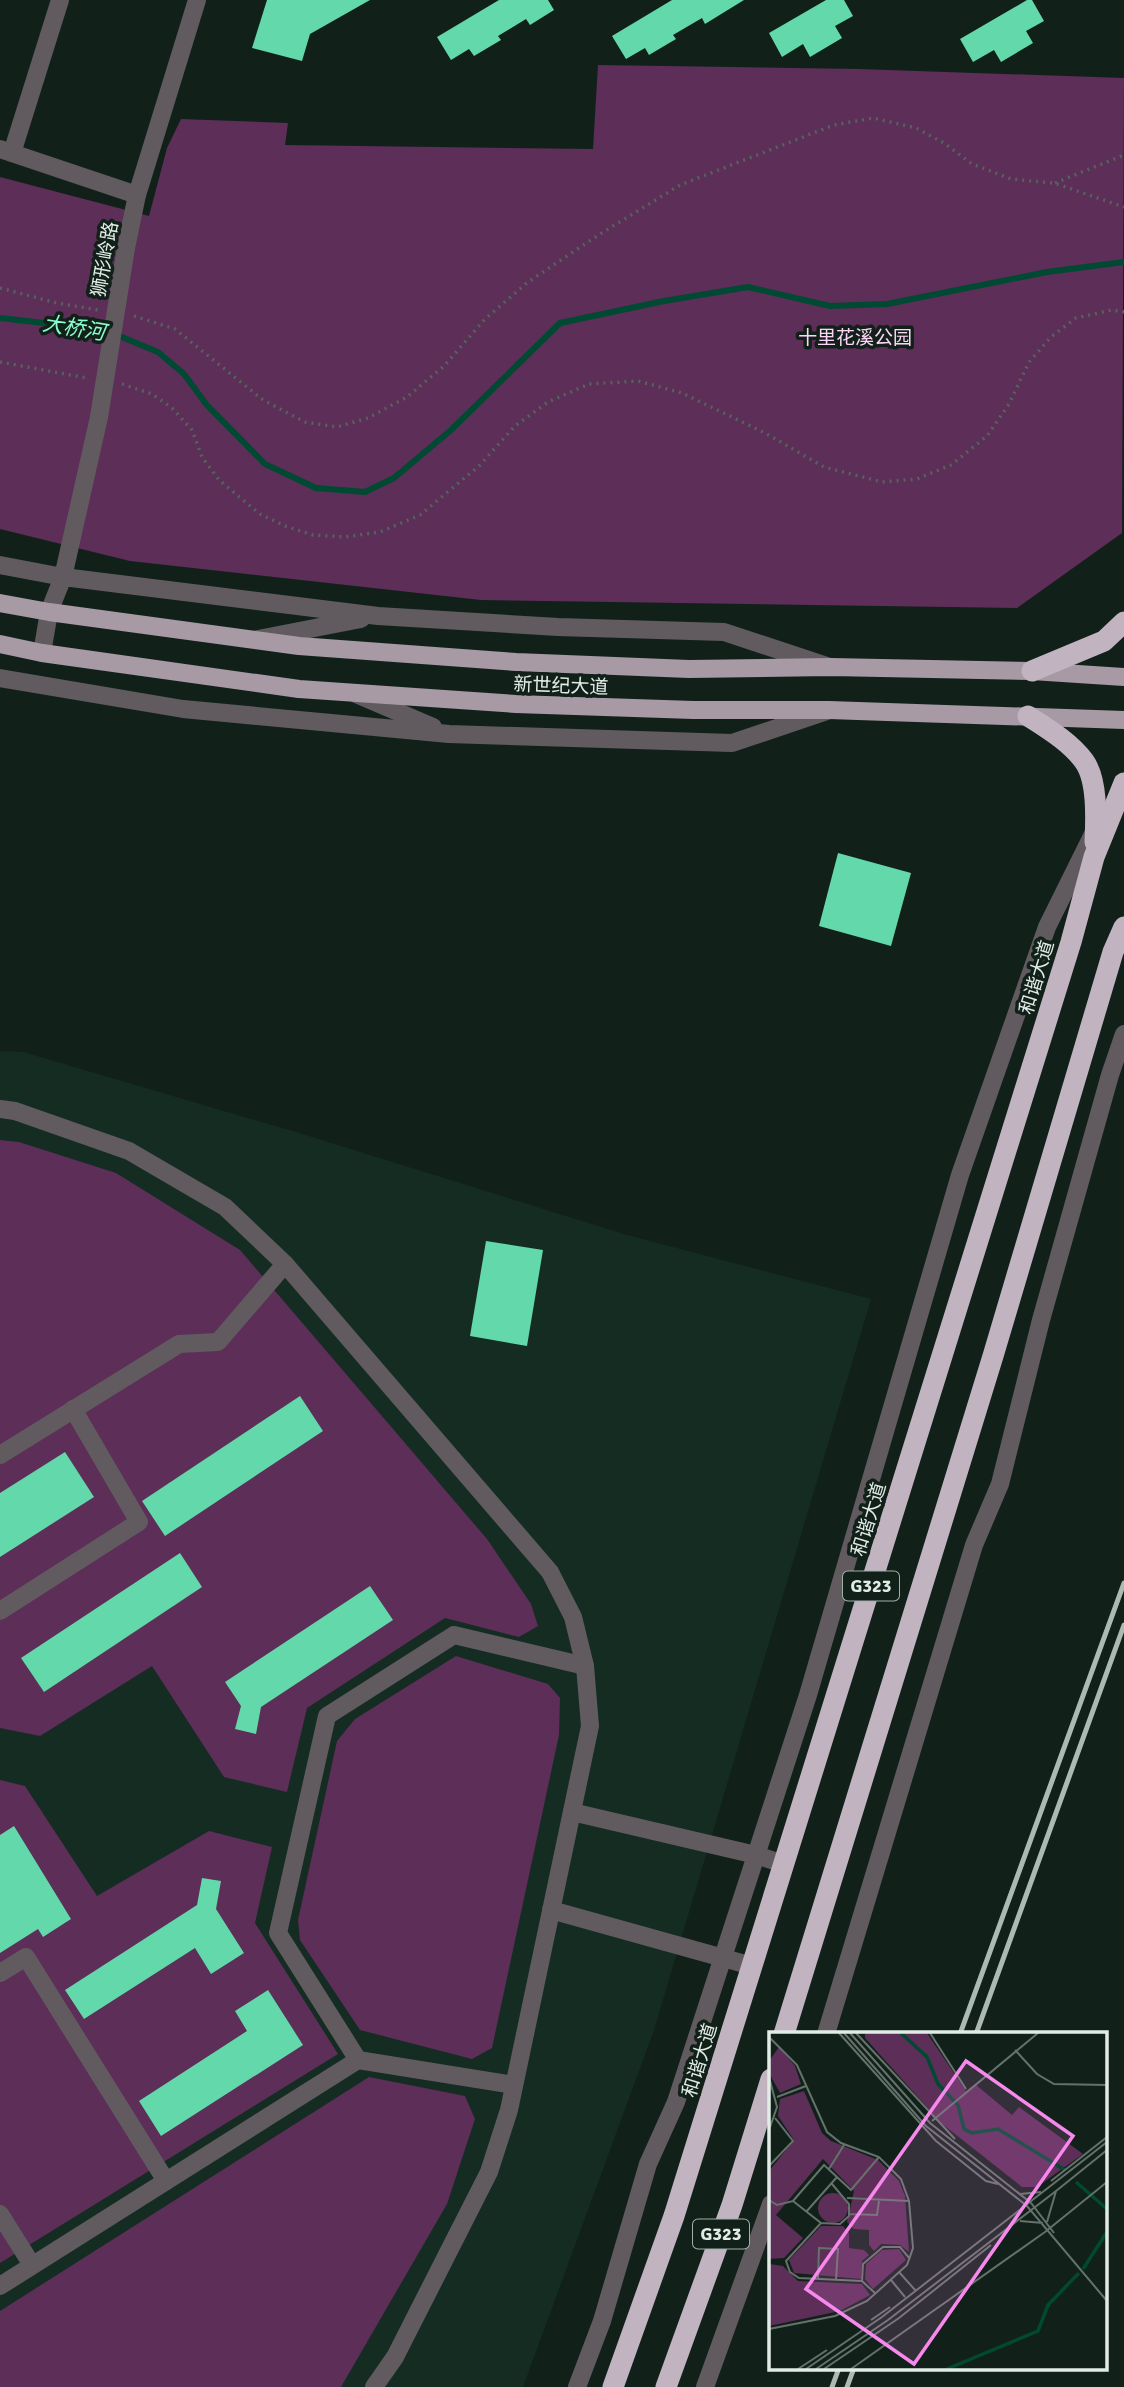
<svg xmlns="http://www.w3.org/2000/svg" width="1124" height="2387" font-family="Signika,'Noto Sans SC',sans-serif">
<rect width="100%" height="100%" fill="#11211a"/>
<!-- built -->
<path fill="#152c23" d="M 0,1051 L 23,1052 L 299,1133 L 627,1235 L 871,1299 L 654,2030 L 523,2387 L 0,2387 Z"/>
<!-- green -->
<g fill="#5c2e58">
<path d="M 598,65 L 859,69 L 1124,78 L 1122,533 L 1017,608 L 481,600 L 130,561 L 0,529 L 0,177 L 149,216 L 167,148 L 181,119 L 288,123 L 285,145 L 593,149 Z"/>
<path d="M 0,1140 L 19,1142 L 116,1173 L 240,1250 L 487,1539 L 531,1604 L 538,1626 L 519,1637 L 445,1618 L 307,1708 L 287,1792 L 224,1777 L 152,1666 L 40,1736 L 0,1728 Z"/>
<path d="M 456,1656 L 548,1684 L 560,1698 L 559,1735 L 492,2048 L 472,2059 L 360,2030 L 300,1940 L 298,1920 L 337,1741 L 355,1719 Z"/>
<path d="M 0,1780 L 25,1786 L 97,1896 L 209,1831 L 272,1847 L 255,1923 L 338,2054 L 0,2263 Z"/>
<path d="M 369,2077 L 465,2096 L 475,2119 L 447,2204 L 341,2387 L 0,2387 L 0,2311 Z"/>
</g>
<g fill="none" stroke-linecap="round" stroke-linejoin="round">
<!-- stream -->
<path stroke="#004932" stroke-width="6" d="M 0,318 L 105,330 L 158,352 L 184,374 L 206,404 L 265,464 L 316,488 L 365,492 L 394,478 L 451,430 L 560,323 L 664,301 L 748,287 L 830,306 L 887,304 L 1047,272 L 1124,262"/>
</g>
<!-- building -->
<g fill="#63d8aa">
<path d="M 267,0 L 370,0 L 310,34 L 302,61 L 252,48 Z"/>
<path d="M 499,0 L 548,0 L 554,10 L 530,25 L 526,19 L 498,36 L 501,40 L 474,56 L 469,49 L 451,60 L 437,37 Z"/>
<path d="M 672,0 L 744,0 L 705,24 L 702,18 L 673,35 L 676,39 L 649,55 L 645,48 L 626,59 L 612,36 Z"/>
<path d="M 826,0 L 844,0 L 853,16 L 835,26 L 842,38 L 810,57 L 803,44 L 782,57 L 769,33 Z"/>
<path d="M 1027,0 L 1032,0 L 1044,21 L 1026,31 L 1033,43 L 1001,62 L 994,50 L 973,62 L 960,39 Z"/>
<path d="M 838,853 L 911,873 L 891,946 L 819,926 Z"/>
<path d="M 486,1241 L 543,1250 L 527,1346 L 470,1336 Z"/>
<path d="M 300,1396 L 323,1431 L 165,1536 L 142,1501 Z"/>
<path d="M 65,1452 L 94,1497 L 0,1557 L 0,1493 Z"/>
<path d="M 180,1553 L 202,1587 L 44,1692 L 21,1658 Z"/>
<path d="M 370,1586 L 393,1620 L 261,1707 L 256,1734 L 235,1729 L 241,1706 L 225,1682 Z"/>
<path d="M 14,1826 L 71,1919 L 43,1937 L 38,1929 L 0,1953 L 0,1835 Z"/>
<path d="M 202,1878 L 221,1881 L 216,1909 L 244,1953 L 211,1974 L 195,1948 L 84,2019 L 65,1990 L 197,1905 Z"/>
<path d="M 268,1990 L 303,2045 L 161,2136 L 139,2101 L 247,2031 L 235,2011 Z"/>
</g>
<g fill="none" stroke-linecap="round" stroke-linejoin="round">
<!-- path -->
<g stroke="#55635d" stroke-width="3.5" stroke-dasharray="2 5" stroke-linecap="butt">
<path d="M 1055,183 L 1124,155"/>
<path d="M 0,288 L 57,303 L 98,310"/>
<path d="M 134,316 L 175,329 L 263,400 L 305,422 L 337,427 L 368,418 L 407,397 L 444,366 L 485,319 L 528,282 L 600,234 L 680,185 L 834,125 L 873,118 L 916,128 L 944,143 L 972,164 L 1011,179 L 1054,183 L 1124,207"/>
<path d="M 0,362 L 87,378"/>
<path d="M 122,384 L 152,394 L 172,408 L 192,430 L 202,457 L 219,480 L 260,514 L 285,526 L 313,535 L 345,537 L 380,532 L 420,515 L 479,466 L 515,426 L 548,402 L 589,384 L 638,381 L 682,393 L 765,433 L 824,467 L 882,482 L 917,479 L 951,465 L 987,436 L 1009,404 L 1029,362 L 1051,337 L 1076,318 L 1112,310 L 1124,312"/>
</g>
<!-- minor -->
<g stroke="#615b60" stroke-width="18">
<path d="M 0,149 L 137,195"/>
<path d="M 12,153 L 60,0"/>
<path d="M 126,248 L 137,195 L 197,0"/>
<path d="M 0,565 L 63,577 L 378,616 L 558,627 L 724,632 L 827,666"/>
<path d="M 258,639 L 361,619"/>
<path d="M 42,653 L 49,612 L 63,577 L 99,417"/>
<path d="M 0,678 L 183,709 L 449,734 L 732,743 L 827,711"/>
<path d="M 356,694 L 433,727"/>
<path d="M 0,1109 L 15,1111 L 129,1151 L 225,1207 L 285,1264 L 550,1572 L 573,1617 L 585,1666 L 590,1726 L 509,2110 L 489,2172 L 395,2357 L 374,2387"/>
<path d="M 0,1455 L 179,1344 L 218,1342 L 285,1264"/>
<path d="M 0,1611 L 139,1522 L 73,1409"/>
<path d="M 572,1812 L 756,1855 L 784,1864"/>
<path d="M 551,1910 L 752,1966"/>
<path d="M 0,1973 L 26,1957 L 166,2181"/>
<path d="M 826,2034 L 974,1545 L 1000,1484 L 1041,1320 L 1110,1075 L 1124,1034"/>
<path d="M 514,2085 L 358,2060 L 278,1933 L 327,1716 L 454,1635 L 585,1666"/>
<path d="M 0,2214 L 32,2265"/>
<path d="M 0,2286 L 358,2060"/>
<path d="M 577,2387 L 602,2321 L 648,2164 L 676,2102 L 808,1695 L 960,1175 L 1047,927 L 1096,828"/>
<path d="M 705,2387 L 771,2204"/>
</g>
<!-- major -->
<g stroke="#a79aa5" stroke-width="18">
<path d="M 0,603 L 49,612 L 299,646 L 516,662 L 689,669 L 831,667 L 1032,671 L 1124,677"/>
<path d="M 0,644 L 42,653 L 299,689 L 516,704 L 693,710 L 829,710 L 1124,720"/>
</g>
<!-- highway -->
<g stroke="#c2b3c0" stroke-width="21">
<path d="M 1032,671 L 1104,641 L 1124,622"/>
<path d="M 1028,716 C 1048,729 1070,742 1084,761 C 1098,780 1096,820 1095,842"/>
<path d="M 784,2034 L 993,1356 L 1113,952 L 1124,927"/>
<path d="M 613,2387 L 674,2216 L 1071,942 L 1094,857 L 1124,783"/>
<path d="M 666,2387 L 732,2205 L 771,2079"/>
</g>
<!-- rail -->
<g stroke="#adb9b3" stroke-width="5">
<path d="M 960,2034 L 1124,1583"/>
<path d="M 976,2034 L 1124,1625"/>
<path d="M 832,2387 L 839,2368"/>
<path d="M 847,2387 L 854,2368"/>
</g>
<!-- minor-bridge -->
<path stroke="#615b60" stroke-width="18" d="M 99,417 L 126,248"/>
</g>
<g text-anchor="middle" stroke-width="7" stroke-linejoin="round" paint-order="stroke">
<!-- shield labels -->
<g fill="#11211a" stroke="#a3afaa" stroke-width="2">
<rect x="843" y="1571.5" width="56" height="29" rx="5"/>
<rect x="693" y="2219.5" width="56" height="29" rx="5"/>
</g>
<g font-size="18" font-weight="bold" fill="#e2ece7">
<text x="871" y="1592">G323</text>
<text x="721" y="2240">G323</text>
</g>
<!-- street labels -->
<g font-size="19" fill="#e2ece7" stroke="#11211a">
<text transform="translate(104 259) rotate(-80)" y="7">狮形岭路</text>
<text transform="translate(561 685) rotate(2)" y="7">新世纪大道</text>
<text transform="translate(1036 977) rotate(-73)" y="7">和谐大道</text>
<text transform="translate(868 1519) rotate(-73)" y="7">和谐大道</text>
<text transform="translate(699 2060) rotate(-73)" y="7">和谐大道</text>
</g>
<!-- park labels -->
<g font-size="19" fill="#fdd5f8" stroke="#11211a">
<text x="855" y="344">十里花溪公园</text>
</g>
<!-- water labels -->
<g font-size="21" font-style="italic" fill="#8bfdce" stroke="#11211a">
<text transform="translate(74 328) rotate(9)" y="7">大桥河</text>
</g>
</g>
<!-- overview -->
<g transform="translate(769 2032)">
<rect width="338" height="338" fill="#11211a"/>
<path d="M 96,1 L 158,1 L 197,59 L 206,52 L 243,83 L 250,75 L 314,122 L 268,155 L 253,155 L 172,91 L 96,6 ZM 10,15 L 26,34 L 32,52 L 11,61 L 0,41 L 0,29 ZM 35,59 L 53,101 L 62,109 L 109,128 L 130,149 L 136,164 L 140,220 L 131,213 L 112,212 L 105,219 L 100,213 L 100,198 L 85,197 L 78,190 L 85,159 L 54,127 L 7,183 L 34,206 L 15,226 L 0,227 L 0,139 L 25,108 L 9,84 L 11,67 ZM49 176a15 15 0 1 1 30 0a15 15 0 1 1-30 0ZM 52,194 L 74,194 L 80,201 L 80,216 L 95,218 L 100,223 L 93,229 L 92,247 L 25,241 L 20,228 ZM 130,217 L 137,228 L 104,257 L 96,247 L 97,232 L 113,218 ZM 0,232 L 14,234 L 29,249 L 93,252 L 101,263 L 71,279 L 0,294 Z" fill="#5c2e58"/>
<path fill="none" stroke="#004932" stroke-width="3.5" d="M 132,1 L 158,25 L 169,52 L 189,73 L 195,97 L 203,101 L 229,97 L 296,138M 307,150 L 338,177M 314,237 L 338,200M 178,337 L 269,299 L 279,273 L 310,241"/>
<path fill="none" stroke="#65726c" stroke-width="2" d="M 70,1 L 167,109 L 217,149 L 229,152M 75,1 L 157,94 L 258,174 L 338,269M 81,1 L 161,91 L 262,171 L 285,201M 87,1 L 186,107M 161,1 L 197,57M 0,5 L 28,33 L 58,100 L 72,111 L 110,125 L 132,147 L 140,169 L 144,216 L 138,233 L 98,269 L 66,284 L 0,297M 246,18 L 268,42 L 285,52 L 338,53M 0,45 L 8,75 L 0,98M 8,65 L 37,54M 163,89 L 269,1M 0,134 L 24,109 L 6,86M 60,137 L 75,113M 282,149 L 338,105M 251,162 L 272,160M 78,166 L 140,169M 0,168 L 8,173 L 24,169 L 52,191 L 71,192 L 80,184 L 80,172 L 63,152M 24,169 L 55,133 L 82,158 L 110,125M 37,180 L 68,145M 80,182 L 108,183 L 110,169M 251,189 L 274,191M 278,190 L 287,159 L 338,118M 52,191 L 17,229 L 21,240 L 30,246 L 93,249M 130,240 L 147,259M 49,247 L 50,216 L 69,217 L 67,248M 122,248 L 136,265M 107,262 L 93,249 L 94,232 L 114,215 L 131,215 L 141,227M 102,288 L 121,275M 29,337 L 58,318M 37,337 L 113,285 L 338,110M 47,337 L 119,288 L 287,159M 55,337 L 130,286 L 222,213M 82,337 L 276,200 L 338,150"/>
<path fill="#f788ec" fill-opacity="0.15" stroke="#f788ec" stroke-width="3.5" d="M 197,29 L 304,104 L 145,332 L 37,257 Z"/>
<rect width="338" height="338" fill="none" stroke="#e2ece7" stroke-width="3.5"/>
</g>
</svg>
